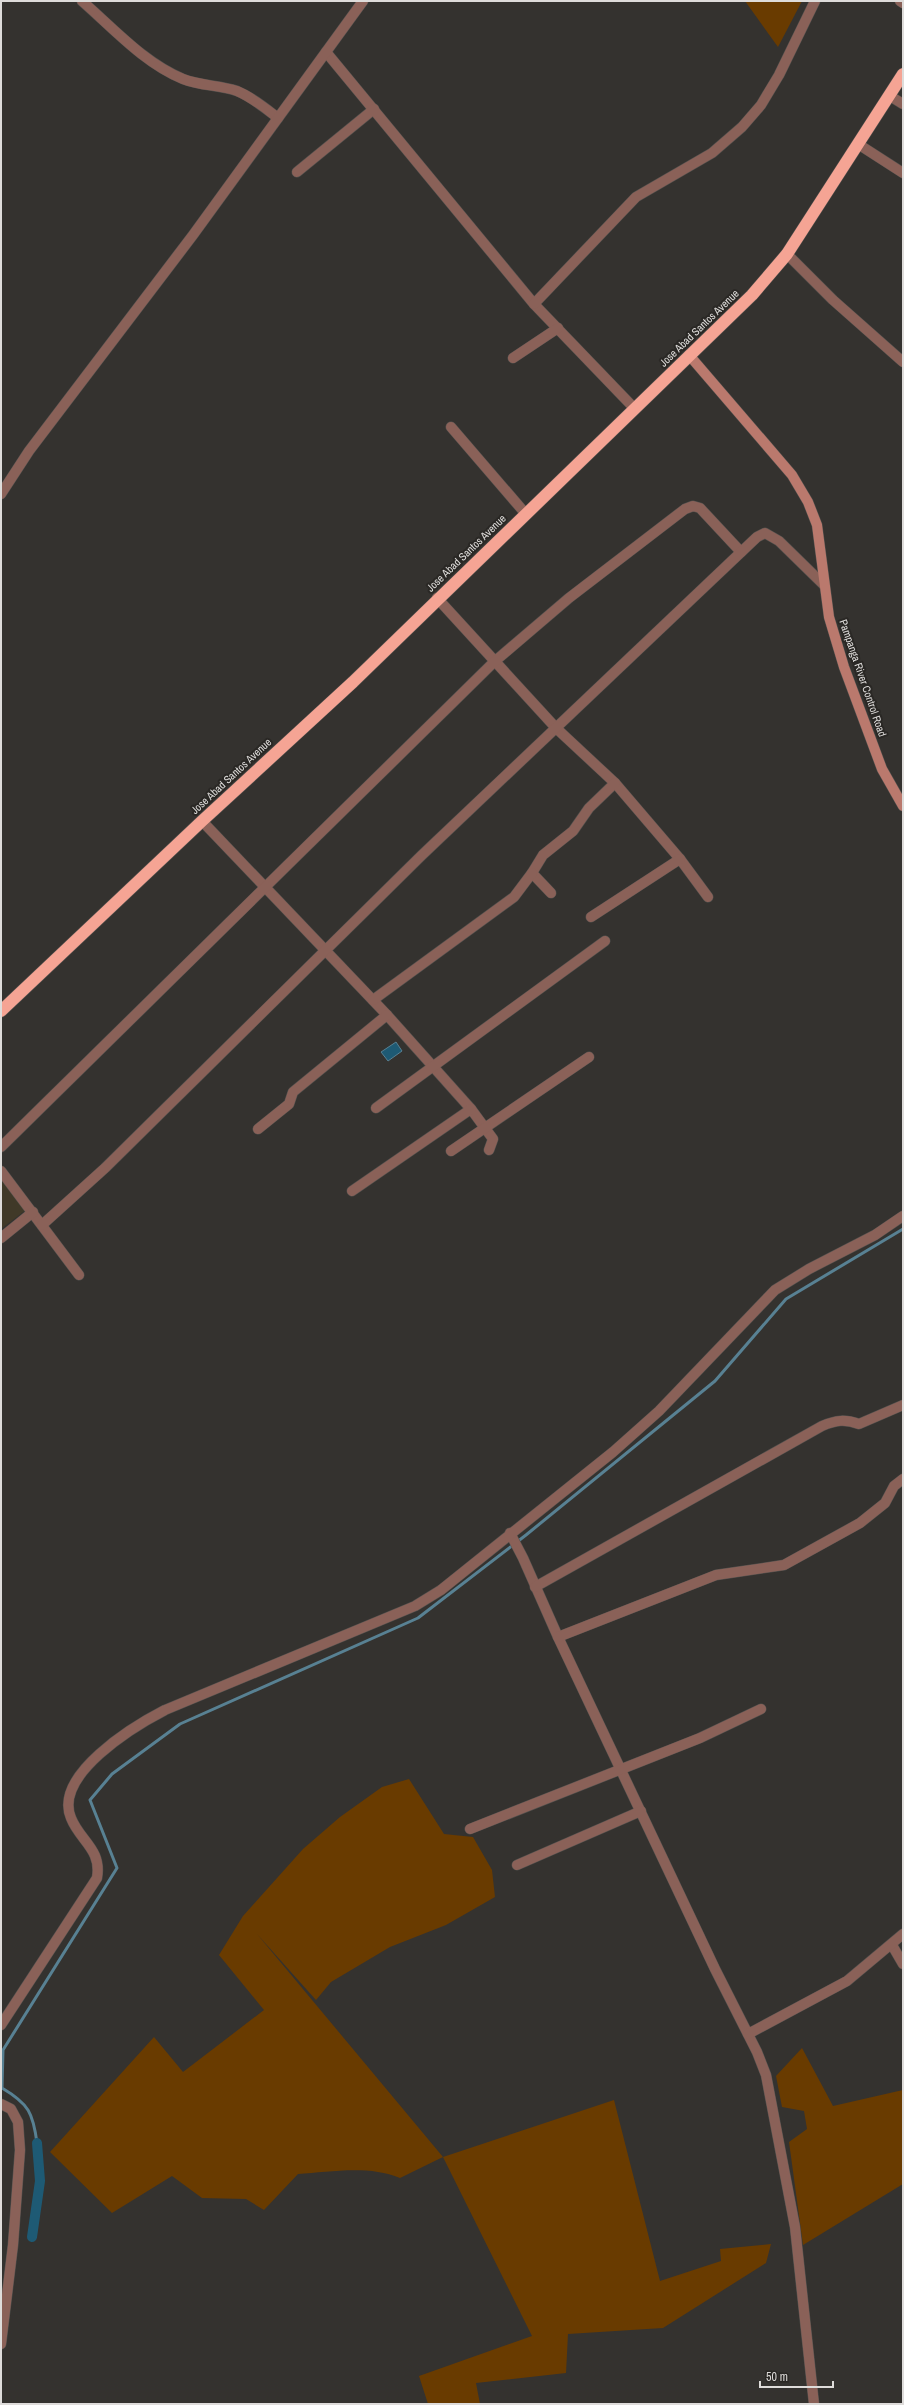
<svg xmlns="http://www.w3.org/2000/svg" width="904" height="2405" font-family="'Archivo Narrow',sans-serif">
<rect width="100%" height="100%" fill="#34322f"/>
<!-- education -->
<path fill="#403928" d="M 1,1175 L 27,1209 L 1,1229 Z"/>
<!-- green -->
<g fill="#693b00">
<path d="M 745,1 L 802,1 L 778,47 Z"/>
<path d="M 409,1779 L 444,1834 L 473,1837 L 492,1870 L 495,1897 L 446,1925 L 390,1947 L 331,1982 L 316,2000 L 257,1934 L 443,2157 L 614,2100 L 660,2281 L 721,2261 L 720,2249 L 771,2244 L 766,2263 L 663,2328 L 568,2334 L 566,2373 L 476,2383 L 480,2404 L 428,2404 L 419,2376 L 532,2336 L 443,2157 L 400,2178 C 369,2165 330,2172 298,2174 L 264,2210 L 246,2199 L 202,2198 L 172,2176 L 112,2213 L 50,2152 L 154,2037 L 183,2072 L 264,2010 L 219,1955 L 243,1916 L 303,1849 L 340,1817 L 382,1787 Z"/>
<path d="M 802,2048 L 833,2106 L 903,2090 L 903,2184 L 803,2245 L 789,2142 L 807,2129 L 804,2111 L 782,2107 L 776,2076 Z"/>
</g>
<!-- water -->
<path fill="#1e5a74" stroke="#588193" d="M 396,1042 L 402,1051 L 388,1061 L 381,1052 Z"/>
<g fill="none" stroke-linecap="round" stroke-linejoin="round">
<!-- stream -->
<path stroke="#588193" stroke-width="3" d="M 37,2143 C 33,2113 29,2104 2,2088 L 3,2050 L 117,1868 L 90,1800 L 112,1774 L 180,1724 L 418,1618 L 526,1535 L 715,1381 L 786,1299 L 903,1229"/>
<!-- canal -->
<path stroke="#1e5a74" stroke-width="10" d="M 32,2237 L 40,2181 L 37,2143"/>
<defs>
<g id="street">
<path d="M 82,1 C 113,28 144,63 183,79 C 201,86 219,85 237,91 C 252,97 265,108 278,118"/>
<path d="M 900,1 L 903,3"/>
<path d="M 326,52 L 534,304 L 634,408"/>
<path d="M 890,96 L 903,104"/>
<path d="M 858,144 L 903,173"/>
<path d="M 297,172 L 374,109"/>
<path d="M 787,254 L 833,300 L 903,362"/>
<path d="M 534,304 L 636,197 L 712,153 L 742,127 L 761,105 L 779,75 L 815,1"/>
<path d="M 513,358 L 558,328"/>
<path d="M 451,427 L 525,513"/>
<path d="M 1,494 L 29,451 L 193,235 L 363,1"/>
<path d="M 437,598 L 556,728 L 615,783 L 680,859 L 708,897"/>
<path d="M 202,821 L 387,1015 L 471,1109 L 493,1139 L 489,1150"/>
<path d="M 551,893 L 532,873 L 543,855 L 573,831 L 589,808 L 615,783"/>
<path d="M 591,917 L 680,859"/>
<path d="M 373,1000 L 514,897 L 532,873"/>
<path d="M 376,1108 L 605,941"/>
<path d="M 258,1129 L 289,1104 L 293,1092 L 387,1015"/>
<path d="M 1,1147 L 494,662 L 569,598 L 685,509 L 693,506 L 700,508 L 741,552"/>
<path d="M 451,1151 L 589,1057"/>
<path d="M 1,1171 L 79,1275"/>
<path d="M 352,1191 L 471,1109"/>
<path d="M 42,1225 L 105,1168 L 422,855 L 757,537 L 765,533 L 779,541 L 824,585"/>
<path d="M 1,1238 L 33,1212"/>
<path d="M 510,1533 L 523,1558 L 558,1637 L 715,1969 L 757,2052 L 766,2075 L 795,2227 L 814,2404"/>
<path d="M 535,1587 L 822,1426 C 836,1420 845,1419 859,1424 L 903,1405"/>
<path d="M 558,1637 L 716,1575 L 784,1565 L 860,1523 L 885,1503 L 894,1486 L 903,1479"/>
<path d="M 470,1829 L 700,1738 L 761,1709"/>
<path d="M 517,1865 L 641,1811"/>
<path d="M 892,1945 L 903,1964"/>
<path d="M 1,2025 L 97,1878 C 102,1849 80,1841 71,1818 C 53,1775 134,1726 165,1710 L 415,1606 L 441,1590 L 613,1452 L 659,1411 L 775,1290 L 809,1269 L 875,1235 L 903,1216"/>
<path d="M 748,2034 L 847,1981 L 903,1934"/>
<path d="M 1,2104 L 11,2109 L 18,2122 L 20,2150 L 13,2245 L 1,2344"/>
</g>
<path id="secondary" d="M 689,355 L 792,475 L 808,502 L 817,525 L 829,617 L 844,667 L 882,769 L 903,806"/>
<path id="highway" d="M 1,1011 L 202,821 L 353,682 L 752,295 L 787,254 L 903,74"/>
</defs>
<!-- street casing -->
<use href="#street" stroke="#53514e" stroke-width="11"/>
<!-- secondary casing -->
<use href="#secondary" stroke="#53514e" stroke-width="11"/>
<!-- highway casing -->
<use href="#highway" stroke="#53514e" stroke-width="13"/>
<!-- street -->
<use href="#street" stroke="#8a6158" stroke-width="10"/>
<!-- secondary -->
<use href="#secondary" stroke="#ba796d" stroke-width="10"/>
<!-- highway -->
<use href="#highway" stroke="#f5a494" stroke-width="12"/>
</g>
<g text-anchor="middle" stroke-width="4" stroke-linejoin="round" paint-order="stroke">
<!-- street labels -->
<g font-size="11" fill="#dedcda" stroke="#2a2825">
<text transform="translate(699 328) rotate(-44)" y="4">Jose Abad Santos Avenue</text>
<text transform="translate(466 553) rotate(-44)" y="4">Jose Abad Santos Avenue</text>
<text transform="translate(863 678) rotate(71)" y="4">Pampanga River Control Road</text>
<text transform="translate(231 776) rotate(-43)" y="4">Jose Abad Santos Avenue</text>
</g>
</g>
<!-- border -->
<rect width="904" height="2405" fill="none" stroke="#dedcda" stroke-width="4"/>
<!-- scale -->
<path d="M760 2381v6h73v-6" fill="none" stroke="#dedcda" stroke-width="2"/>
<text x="766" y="2381" font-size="12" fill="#dedcda" stroke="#2a2825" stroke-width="3" paint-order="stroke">50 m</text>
</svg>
